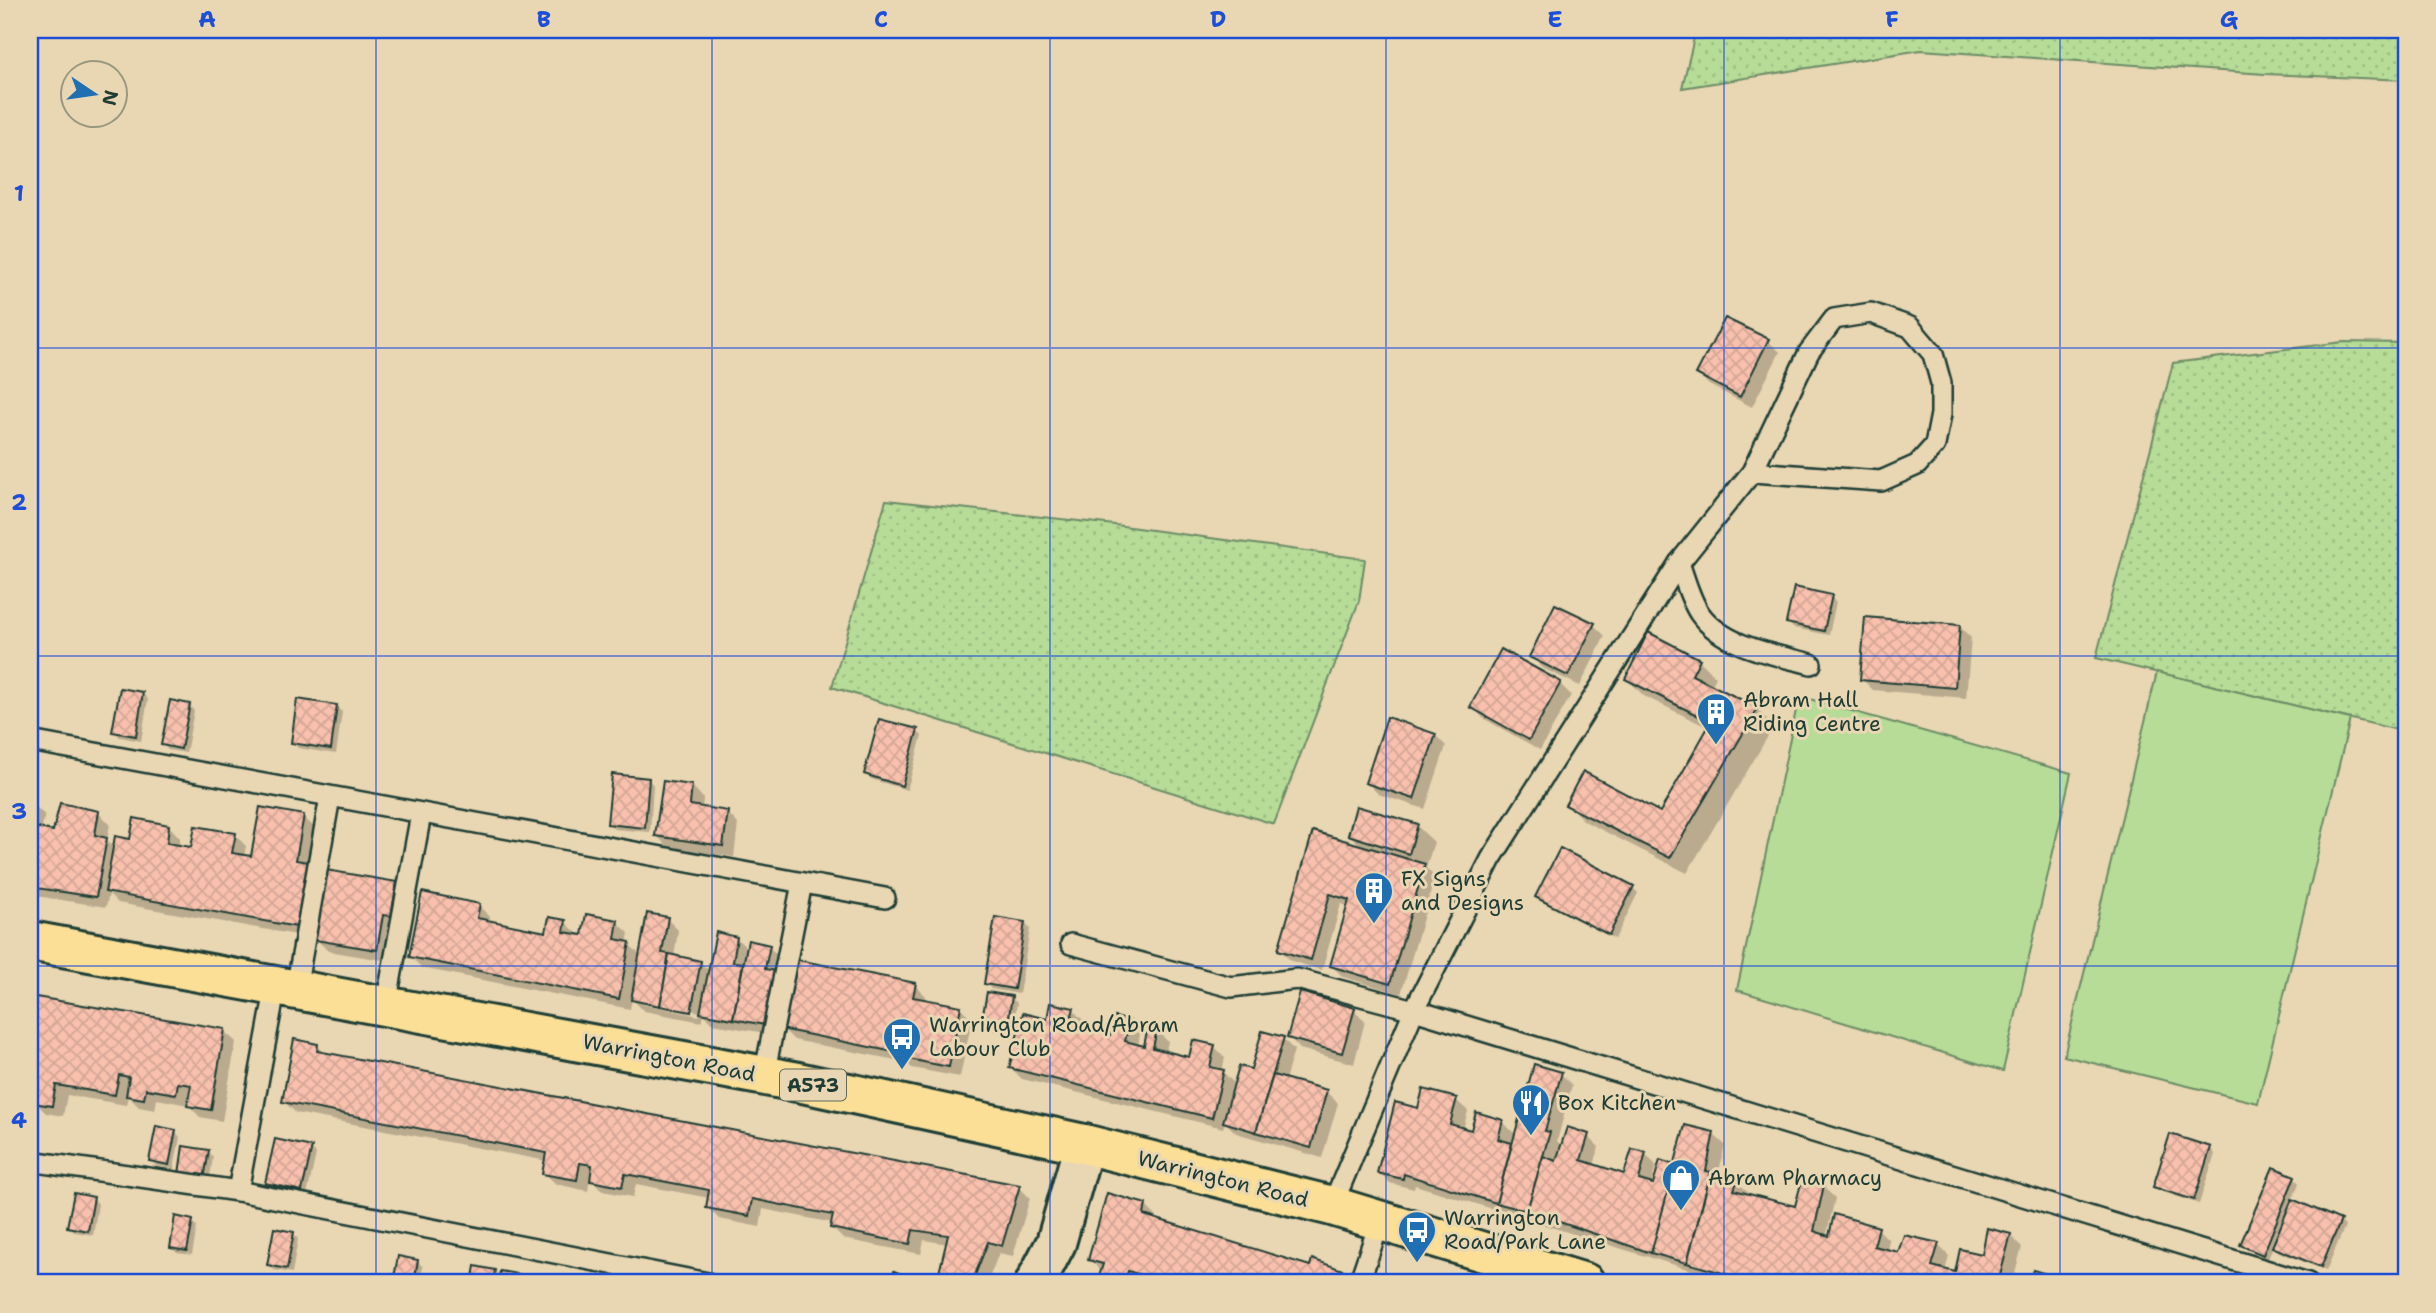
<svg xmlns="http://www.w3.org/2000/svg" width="2436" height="1313" font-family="'Shantell Sans',sans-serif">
<defs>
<pattern id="grass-dots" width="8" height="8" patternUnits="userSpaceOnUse" patternTransform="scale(1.75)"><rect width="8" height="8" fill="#b7dc97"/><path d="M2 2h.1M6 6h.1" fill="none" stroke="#9dbe83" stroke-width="1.8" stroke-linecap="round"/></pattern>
<pattern id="building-cross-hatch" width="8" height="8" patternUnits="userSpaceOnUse" patternTransform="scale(1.75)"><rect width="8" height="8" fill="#f8c0ad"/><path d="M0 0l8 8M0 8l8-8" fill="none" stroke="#d4a695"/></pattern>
</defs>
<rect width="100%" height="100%" fill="#e9d6b3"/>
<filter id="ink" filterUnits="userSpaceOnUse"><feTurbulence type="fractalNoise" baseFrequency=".0143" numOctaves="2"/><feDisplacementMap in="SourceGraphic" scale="14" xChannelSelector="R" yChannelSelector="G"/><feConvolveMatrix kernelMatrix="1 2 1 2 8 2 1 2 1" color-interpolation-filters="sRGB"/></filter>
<g filter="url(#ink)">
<!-- grass -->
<g fill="url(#grass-dots)" stroke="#6b8c66" stroke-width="2">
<path d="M 1696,30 L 2406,30 L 2406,80 L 2265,74 L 1921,50 L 1682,88 Z"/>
<path d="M 2343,342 L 2406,343 L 2406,732 L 2096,658 L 2173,363 Z"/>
<path d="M 886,500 L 1115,525 L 1365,559 L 1359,601 L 1274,824 L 832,687 Z"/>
</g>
<!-- park -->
<g fill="#b7dc97" stroke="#6b8c66" stroke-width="2">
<path d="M 2157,672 L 2350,719 L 2258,1103 L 2064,1056 Z"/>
<path d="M 1799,696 L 2071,773 L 2003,1071 L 1737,990 Z"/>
</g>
<!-- shadow -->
<g fill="#0003" fill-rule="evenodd">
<path d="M 1726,321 L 1768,341 L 1780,352 L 1752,407 L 1709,385 L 1698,374 Z"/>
<path d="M 1831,597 L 1836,602 L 1829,635 L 1793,628 L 1788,622 Z"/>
<path d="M 1594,625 L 1605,636 L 1580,686 L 1542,668 L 1531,656 Z"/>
<path d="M 1960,627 L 1971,638 L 1966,698 L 1873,690 L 1862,679 Z"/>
<path d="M 1699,660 L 1716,677 L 1711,687 L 1757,710 L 1774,726 L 1687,873 L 1584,821 L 1567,804 L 1661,815 L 1709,728 L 1644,696 L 1627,679 Z"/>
<path d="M 1560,684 L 1571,695 L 1540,750 L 1483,718 L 1472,706 Z"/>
<path d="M 143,694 L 148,699 L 141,741 L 120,737 L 114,731 Z"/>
<path d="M 189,705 L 194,711 L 186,753 L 168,750 L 163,744 Z"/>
<path d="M 336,707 L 342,712 L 336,754 L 298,748 L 293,743 Z"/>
<path d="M 917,731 L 922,736 L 907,790 L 871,779 L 866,773 Z"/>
<path d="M 1435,735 L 1446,746 L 1425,809 L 1378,794 L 1367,782 Z"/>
<path d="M 648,779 L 653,785 L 650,832 L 614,829 L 609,823 Z"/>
<path d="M 692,786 L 703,798 L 702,809 L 727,812 L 738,824 L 734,857 L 668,847 L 657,836 Z"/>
<path d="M 30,803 L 45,815 L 41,830 L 55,833 L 99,813 L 110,824 L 107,840 L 114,848 L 169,826 L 180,838 L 179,847 L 193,849 L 235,835 L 246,846 L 244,857 L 252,858 L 303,817 L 315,828 L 308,864 L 319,875 L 308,937 L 118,903 L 109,894 L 106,907 L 30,895 Z"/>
<path d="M 1417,826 L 1434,842 L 1426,868 L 1435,877 L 1401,994 L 1343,977 L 1332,966 L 1349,906 L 1341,904 L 1322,970 L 1291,961 L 1280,950 L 1363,848 L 1350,835 Z"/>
<path d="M 396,883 L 407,895 L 388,961 L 328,951 L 316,939 Z"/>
<path d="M 1633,888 L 1638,893 L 1615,939 L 1543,902 L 1537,896 Z"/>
<path d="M 479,906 L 490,917 L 489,922 L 548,934 L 565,922 L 577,933 L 576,936 L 583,937 L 617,922 L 629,933 L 627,943 L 641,955 L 667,919 L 678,930 L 674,957 L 700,962 L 710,972 L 736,938 L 748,949 L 769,947 L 780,958 L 776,1035 L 713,1024 L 704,1014 L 702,1022 L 644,1011 L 632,999 L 630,1009 L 422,968 L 411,957 ZM 643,1001 L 700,1012 L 699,1016 L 643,1004 Z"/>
<path d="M 1025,923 L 1030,929 L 1019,994 L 991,989 L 986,983 Z"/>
<path d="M 915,985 L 926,996 L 925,1001 L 961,1008 L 972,1019 L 960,1077 L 912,1068 L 906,1062 L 794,1040 L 783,1029 Z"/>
<path d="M 30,997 L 224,1031 L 236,1042 L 222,1121 L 200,1117 L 188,1105 L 157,1099 L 155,1110 L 139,1107 L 128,1096 L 126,1105 L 67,1095 L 63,1116 L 46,1113 L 35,1102 L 36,1094 L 30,1093 Z"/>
<path d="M 1011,998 L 1017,1003 L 1012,1034 L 988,1030 L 983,1025 Z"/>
<path d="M 1073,1010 L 1084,1021 L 1082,1030 L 1111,1037 L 1129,1022 L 1140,1034 L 1138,1046 L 1145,1048 L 1157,1030 L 1168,1042 L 1165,1053 L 1190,1059 L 1214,1047 L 1225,1058 L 1222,1071 L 1235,1084 L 1252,1072 L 1283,1039 L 1294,1050 L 1285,1080 L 1326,1092 L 1338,1103 L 1322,1158 L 1236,1133 L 1225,1122 L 1223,1128 L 1022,1079 L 1011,1068 L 1048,1021 Z"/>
<path d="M 1354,1010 L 1365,1021 L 1354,1064 L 1300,1049 L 1289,1037 Z"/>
<path d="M 318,1046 L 327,1055 L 1019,1187 L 1030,1198 L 1013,1256 L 999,1253 L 987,1283 L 952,1283 L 941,1272 L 948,1244 L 924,1240 L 921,1254 L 843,1239 L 832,1228 L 833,1223 L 763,1209 L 760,1227 L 719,1219 L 708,1208 L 709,1198 L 636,1184 L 633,1197 L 603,1191 L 590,1178 L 588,1191 L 556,1184 L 544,1173 L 547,1161 L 296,1113 L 284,1102 Z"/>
<path d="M 1561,1074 L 1572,1085 L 1557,1141 L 1563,1147 L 1588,1136 L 1599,1147 L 1594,1166 L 1625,1176 L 1645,1154 L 1656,1165 L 1651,1185 L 1655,1187 L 1713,1134 L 1725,1145 L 1718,1176 L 1737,1181 L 1748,1192 L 1747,1195 L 1797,1208 L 1823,1187 L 1835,1198 L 1826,1237 L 1878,1229 L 1889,1240 L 1887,1251 L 1900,1254 L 1938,1245 L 1949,1256 L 1945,1271 L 1956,1274 L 2010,1235 L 2022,1247 L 2012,1283 L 1733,1283 L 1415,1185 L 1414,1189 L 1390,1183 L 1379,1172 L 1419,1110 L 1456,1100 L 1468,1111 L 1463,1129 L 1472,1132 L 1502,1121 L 1516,1135 Z"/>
<path d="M 175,1131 L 180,1137 L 174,1169 L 156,1166 L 151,1160 Z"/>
<path d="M 2210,1148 L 2215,1154 L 2199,1204 L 2160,1191 L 2155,1186 Z"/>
<path d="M 311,1149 L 316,1154 L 307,1195 L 272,1187 L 266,1182 Z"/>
<path d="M 208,1151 L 213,1157 L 209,1183 L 186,1179 Z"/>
<path d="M 2294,1177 L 2299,1183 L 2292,1201 L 2340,1221 L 2345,1226 L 2326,1271 L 2279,1252 L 2273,1246 L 2268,1259 L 2247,1250 L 2242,1244 Z"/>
<path d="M 93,1198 L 98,1204 L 93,1235 L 75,1232 L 69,1226 Z"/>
<path d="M 1145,1205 L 1157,1217 L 1156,1221 L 1361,1283 L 1145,1283 L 1139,1281 L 1138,1283 L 1099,1283 L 1102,1272 L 1090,1260 Z"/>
<path d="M 192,1222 L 197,1227 L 192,1255 L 177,1253 L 172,1247 Z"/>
<path d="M 293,1233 L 298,1239 L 292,1273 L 274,1270 L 269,1264 Z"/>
<path d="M 400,1258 L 418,1262 L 423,1267 L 420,1283 L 395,1283 Z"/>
<path d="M 477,1268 L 494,1271 L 501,1278 L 523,1277 L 528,1283 L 474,1283 Z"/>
</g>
<!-- building -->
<g fill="url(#building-cross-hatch)" stroke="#1f3d34" stroke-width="2">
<path d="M 1725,318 L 1769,339 L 1740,397 L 1696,374 Z"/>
<path d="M 1794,587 L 1832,595 L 1824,631 L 1786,623 Z"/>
<path d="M 1555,604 L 1595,623 L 1568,676 L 1529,657 Z"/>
<path d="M 1865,617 L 1960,625 L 1955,688 L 1860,680 Z"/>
<path d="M 1648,632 L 1700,659 L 1692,675 L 1758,708 L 1670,858 L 1565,805 L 1583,771 L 1660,812 L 1711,722 L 1625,679 Z"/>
<path d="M 1501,649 L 1561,682 L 1529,740 L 1470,707 Z"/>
<path d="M 120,688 L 143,692 L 136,736 L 112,732 Z"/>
<path d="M 297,699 L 337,705 L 331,749 L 291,743 Z"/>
<path d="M 170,700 L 190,704 L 181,749 L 161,745 Z"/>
<path d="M 1387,717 L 1436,734 L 1414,799 L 1365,783 Z"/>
<path d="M 879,719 L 918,729 L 902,786 L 864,774 Z"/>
<path d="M 612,774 L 649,778 L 645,828 L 607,824 Z"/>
<path d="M 663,781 L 692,785 L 690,805 L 728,811 L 723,846 L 655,836 Z"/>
<path d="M 60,803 L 99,811 L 95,835 L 107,838 L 96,897 L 30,887 L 30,826 L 53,831 Z"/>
<path d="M 1356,806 L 1418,824 L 1409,854 L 1348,835 Z"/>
<path d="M 260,807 L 304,815 L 296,860 L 308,862 L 297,927 L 105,892 L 115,836 L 130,839 L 134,818 L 169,825 L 167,843 L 191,847 L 195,826 L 236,833 L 232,853 L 251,856 Z"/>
<path d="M 1313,831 L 1425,864 L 1390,984 L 1330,966 L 1349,900 L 1330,894 L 1311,960 L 1278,950 Z"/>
<path d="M 1560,848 L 1634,886 L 1609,935 L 1535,897 Z"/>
<path d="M 326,870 L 397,882 L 391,916 L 383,915 L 377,950 L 315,940 Z"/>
<path d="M 422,892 L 480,904 L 477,918 L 546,932 L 549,917 L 566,920 L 564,932 L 582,935 L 586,914 L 618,920 L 615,939 L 630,942 L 619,999 L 409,957 Z"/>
<path d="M 647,913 L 668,917 L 662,953 L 669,954 L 660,1006 L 631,1000 Z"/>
<path d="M 995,917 L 1025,922 L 1014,989 L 984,984 Z"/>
<path d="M 716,932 L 737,937 L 733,962 L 743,963 L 733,1019 L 700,1013 Z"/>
<path d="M 748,940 L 770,945 L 765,969 L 776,971 L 765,1025 L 733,1019 Z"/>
<path d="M 669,954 L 701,961 L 691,1012 L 660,1006 Z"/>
<path d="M 798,960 L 916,983 L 913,997 L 961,1006 L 949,1067 L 898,1057 L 899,1053 L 781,1029 L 791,976 L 794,977 Z"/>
<path d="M 987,992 L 1012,996 L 1007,1029 L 981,1025 Z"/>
<path d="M 1300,992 L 1355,1008 L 1342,1053 L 1287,1038 Z"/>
<path d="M 30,996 L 225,1029 L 211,1110 L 187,1106 L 191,1085 L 178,1083 L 176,1094 L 146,1089 L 144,1099 L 126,1096 L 129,1077 L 119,1075 L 115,1095 L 56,1085 L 52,1106 L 33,1103 L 35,1085 L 30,1084 Z"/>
<path d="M 1050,1003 L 1074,1008 L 1069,1025 L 1110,1035 L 1115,1017 L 1130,1021 L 1125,1041 L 1144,1046 L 1148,1026 L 1157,1029 L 1153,1048 L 1189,1057 L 1193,1040 L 1215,1045 L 1210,1067 L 1224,1070 L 1212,1118 L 1009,1068 L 1023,1013 L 1047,1019 Z"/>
<path d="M 1262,1031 L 1284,1037 L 1256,1132 L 1223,1122 L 1239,1066 L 1251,1069 Z"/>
<path d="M 294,1039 L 318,1044 L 317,1051 L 1020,1185 L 1002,1246 L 988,1242 L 973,1280 L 939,1273 L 948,1235 L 913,1230 L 910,1244 L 830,1228 L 833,1215 L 752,1199 L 749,1216 L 706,1208 L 709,1190 L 625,1174 L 622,1187 L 590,1181 L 592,1165 L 580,1163 L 577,1180 L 542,1174 L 546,1153 L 282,1102 Z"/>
<path d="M 1534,1064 L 1562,1072 L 1545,1131 L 1550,1132 L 1527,1211 L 1496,1203 Z"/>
<path d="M 1273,1075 L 1327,1090 L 1311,1148 L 1256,1132 Z"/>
<path d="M 1423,1089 L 1457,1098 L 1450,1124 L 1471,1130 L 1476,1112 L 1503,1120 L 1498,1139 L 1512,1143 L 1496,1203 L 1404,1174 L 1403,1179 L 1377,1173 L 1395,1102 L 1418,1108 Z"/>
<path d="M 1685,1125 L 1714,1132 L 1706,1171 L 1711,1172 L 1687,1263 L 1651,1253 Z"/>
<path d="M 156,1126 L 176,1130 L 169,1165 L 149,1161 Z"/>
<path d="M 1567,1127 L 1589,1134 L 1581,1160 L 1624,1174 L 1632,1149 L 1646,1152 L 1639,1180 L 1653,1184 L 1660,1160 L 1675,1165 L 1651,1253 L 1527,1211 L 1543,1156 L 1556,1161 Z"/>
<path d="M 2170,1134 L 2211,1147 L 2194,1200 L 2153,1187 Z"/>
<path d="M 275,1139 L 312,1147 L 302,1191 L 265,1183 Z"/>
<path d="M 183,1146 L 209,1150 L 204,1179 L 179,1174 Z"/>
<path d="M 2273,1167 L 2295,1176 L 2263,1255 L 2240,1245 Z"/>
<path d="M 1711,1172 L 1738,1179 L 1734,1190 L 1795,1206 L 1802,1180 L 1824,1185 L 1814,1231 L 1829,1236 L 1834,1214 L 1879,1227 L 1874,1246 L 1898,1252 L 1904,1235 L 1939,1243 L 1932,1266 L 1955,1272 L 1960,1249 L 1982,1254 L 1987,1228 L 2011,1234 L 1998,1283 L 1758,1283 L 1687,1263 Z"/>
<path d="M 74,1193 L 94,1197 L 88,1231 L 67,1227 Z"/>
<path d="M 1107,1193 L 1146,1204 L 1144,1215 L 1310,1266 L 1312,1259 L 1354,1274 L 1351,1283 L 1166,1283 L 1128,1271 L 1124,1283 L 1097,1283 L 1103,1264 L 1088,1260 Z"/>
<path d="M 2292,1199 L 2341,1220 L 2321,1267 L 2272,1247 Z"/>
<path d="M 175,1216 L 193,1220 L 187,1251 L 170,1248 Z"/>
<path d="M 274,1228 L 294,1232 L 287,1269 L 267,1265 Z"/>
<path d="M 398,1256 L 418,1260 L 414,1283 L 393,1283 Z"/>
<path d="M 475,1266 L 495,1270 L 493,1283 L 472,1283 Z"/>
<path d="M 2033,1270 L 2074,1282 L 2074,1283 L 2029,1283 Z"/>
<path d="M 500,1271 L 523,1275 L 522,1283 L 498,1283 Z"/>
<path d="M 894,1271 L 911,1278 L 909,1283 L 889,1283 Z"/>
<path d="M 929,1277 L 954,1282 L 928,1283 Z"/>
</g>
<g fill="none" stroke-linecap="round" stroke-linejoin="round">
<defs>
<g id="lane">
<path d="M 1679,563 C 1685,579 1690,600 1700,614 C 1724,647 1773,654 1811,664"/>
<path d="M 30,741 L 885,898"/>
<path d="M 1071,944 L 1231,987 L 1297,979 L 1414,1010 L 2308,1283"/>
<path d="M 296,989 L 330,797"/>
<path d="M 386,1005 L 421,814"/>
<path d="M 764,1076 L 802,883"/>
<path d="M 30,1161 L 238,1191 L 708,1283"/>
<path d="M 238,1191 L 276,985"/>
<path d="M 1332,1206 L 1414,1010 L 1491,859 L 1679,563 L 1752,472 L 1809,352 L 1834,319 L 1871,313 L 1910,327 L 1933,354 L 1941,383 L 1941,414 L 1935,445 L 1917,465 L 1881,481 L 1752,472"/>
<path d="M 1359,1283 L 1380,1221"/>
</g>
<path id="street" d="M 1035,1283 L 1056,1243 L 1084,1144"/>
<path id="primary" d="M 30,941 L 798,1082 L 1084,1144 L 1332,1206 L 1585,1283"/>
</defs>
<!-- lane casing -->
<use href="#lane" stroke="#1f3d34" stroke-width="24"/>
<!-- street casing -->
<use href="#street" stroke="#1f3d34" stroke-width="44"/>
<!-- primary casing -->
<use href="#primary" stroke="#1f3d34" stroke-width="44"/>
<!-- lane -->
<use href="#lane" stroke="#e9d6b3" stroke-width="19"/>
<!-- street -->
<use href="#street" stroke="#e9d6b3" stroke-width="38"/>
<!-- primary -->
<use href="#primary" stroke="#fbdf96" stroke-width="38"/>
</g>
</g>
<!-- grid -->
<path fill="none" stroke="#1d4ed8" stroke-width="2" stroke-opacity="0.55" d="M 376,30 L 376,1283M 712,30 L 712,1283M 1050,30 L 1050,1283M 1386,30 L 1386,1283M 1724,30 L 1724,1283M 2060,30 L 2060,1283M 30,348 L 2406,348M 30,656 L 2406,656M 30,966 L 2406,966"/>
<!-- icons -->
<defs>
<symbol id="building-pin" viewBox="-11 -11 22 30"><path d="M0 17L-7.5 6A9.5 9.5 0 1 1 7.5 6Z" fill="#1f6fb2" stroke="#e9d6b3"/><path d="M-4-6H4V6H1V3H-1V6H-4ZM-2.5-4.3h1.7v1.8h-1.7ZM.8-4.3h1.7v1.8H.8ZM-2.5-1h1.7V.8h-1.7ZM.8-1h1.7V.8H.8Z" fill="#fff"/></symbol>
<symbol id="bus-pin" viewBox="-11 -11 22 30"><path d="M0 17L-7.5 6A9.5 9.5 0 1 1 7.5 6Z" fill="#1f6fb2" stroke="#e9d6b3"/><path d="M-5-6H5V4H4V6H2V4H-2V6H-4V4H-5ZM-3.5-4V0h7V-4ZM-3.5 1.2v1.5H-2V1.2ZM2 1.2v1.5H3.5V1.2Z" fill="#fff"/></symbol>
<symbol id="restaurant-pin" viewBox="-11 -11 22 30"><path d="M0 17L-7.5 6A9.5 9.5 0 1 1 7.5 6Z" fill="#1f6fb2" stroke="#e9d6b3"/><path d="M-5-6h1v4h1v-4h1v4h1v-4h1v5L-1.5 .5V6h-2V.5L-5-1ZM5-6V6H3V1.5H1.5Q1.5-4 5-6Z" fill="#fff"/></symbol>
<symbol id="shop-pin" viewBox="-11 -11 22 30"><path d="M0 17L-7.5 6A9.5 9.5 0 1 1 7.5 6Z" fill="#1f6fb2" stroke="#e9d6b3"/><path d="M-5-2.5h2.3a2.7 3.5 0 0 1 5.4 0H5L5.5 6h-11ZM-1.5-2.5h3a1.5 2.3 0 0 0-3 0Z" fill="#fff"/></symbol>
</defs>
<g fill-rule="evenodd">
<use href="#building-pin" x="1694" y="690" width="44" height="60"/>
<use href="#building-pin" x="1352" y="869" width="44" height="60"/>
<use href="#bus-pin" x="880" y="1015" width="44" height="60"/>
<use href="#restaurant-pin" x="1509" y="1081" width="44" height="60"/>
<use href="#shop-pin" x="1659" y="1156" width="44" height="60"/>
<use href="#bus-pin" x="1395" y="1208" width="44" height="60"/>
</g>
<g text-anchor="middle" stroke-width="6" stroke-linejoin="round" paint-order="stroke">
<!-- shield labels -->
<rect fill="#e9d6b3" stroke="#5c6b5a" stroke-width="2" x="780" y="1069.5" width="66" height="31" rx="5"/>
<g font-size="19" font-weight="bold" fill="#1f3d34">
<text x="813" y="1092">A573</text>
</g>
<!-- poi labels -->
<g font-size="21" fill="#1f3d34" stroke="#e9d6b3" text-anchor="start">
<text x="1743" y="707">Abram Hall<tspan x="1743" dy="24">Riding Centre</tspan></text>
<text x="1401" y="886">FX Signs<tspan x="1401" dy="24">and Designs</tspan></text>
<text x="929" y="1032">Warrington Road/Abram<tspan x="929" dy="24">Labour Club</tspan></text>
<text x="1558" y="1110">Box Kitchen</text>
<text x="1708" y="1185">Abram Pharmacy</text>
<text x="1444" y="1225">Warrington<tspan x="1444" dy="24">Road/Park Lane</tspan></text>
</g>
<!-- street labels -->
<g font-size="21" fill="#1f3d34" stroke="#e9d6b3">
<text transform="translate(669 1058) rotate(11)" y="7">Warrington Road</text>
<text transform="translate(1223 1179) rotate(14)" y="7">Warrington Road</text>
</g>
</g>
<!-- margin -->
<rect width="2436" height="1313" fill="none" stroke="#e9d6b3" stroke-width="77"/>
<!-- north arrow -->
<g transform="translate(94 94) rotate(103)"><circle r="33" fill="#e9d6b3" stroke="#989980" stroke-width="2"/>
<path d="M0-5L12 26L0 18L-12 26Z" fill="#1f6fb2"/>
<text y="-10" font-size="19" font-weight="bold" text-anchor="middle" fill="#1f3d34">N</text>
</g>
<rect x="38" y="38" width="2360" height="1236" fill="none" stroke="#1d4ed8" stroke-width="2.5"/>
<g font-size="23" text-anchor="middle" font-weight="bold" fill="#1d4ed8">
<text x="207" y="27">A</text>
<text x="544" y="27">B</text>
<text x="881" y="27">C</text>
<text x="1218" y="27">D</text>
<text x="1555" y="27">E</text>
<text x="1892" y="27">F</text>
<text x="2229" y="27">G</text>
<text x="19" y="201">1</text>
<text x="19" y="510">2</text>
<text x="19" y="819">3</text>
<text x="19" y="1128">4</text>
</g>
</svg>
